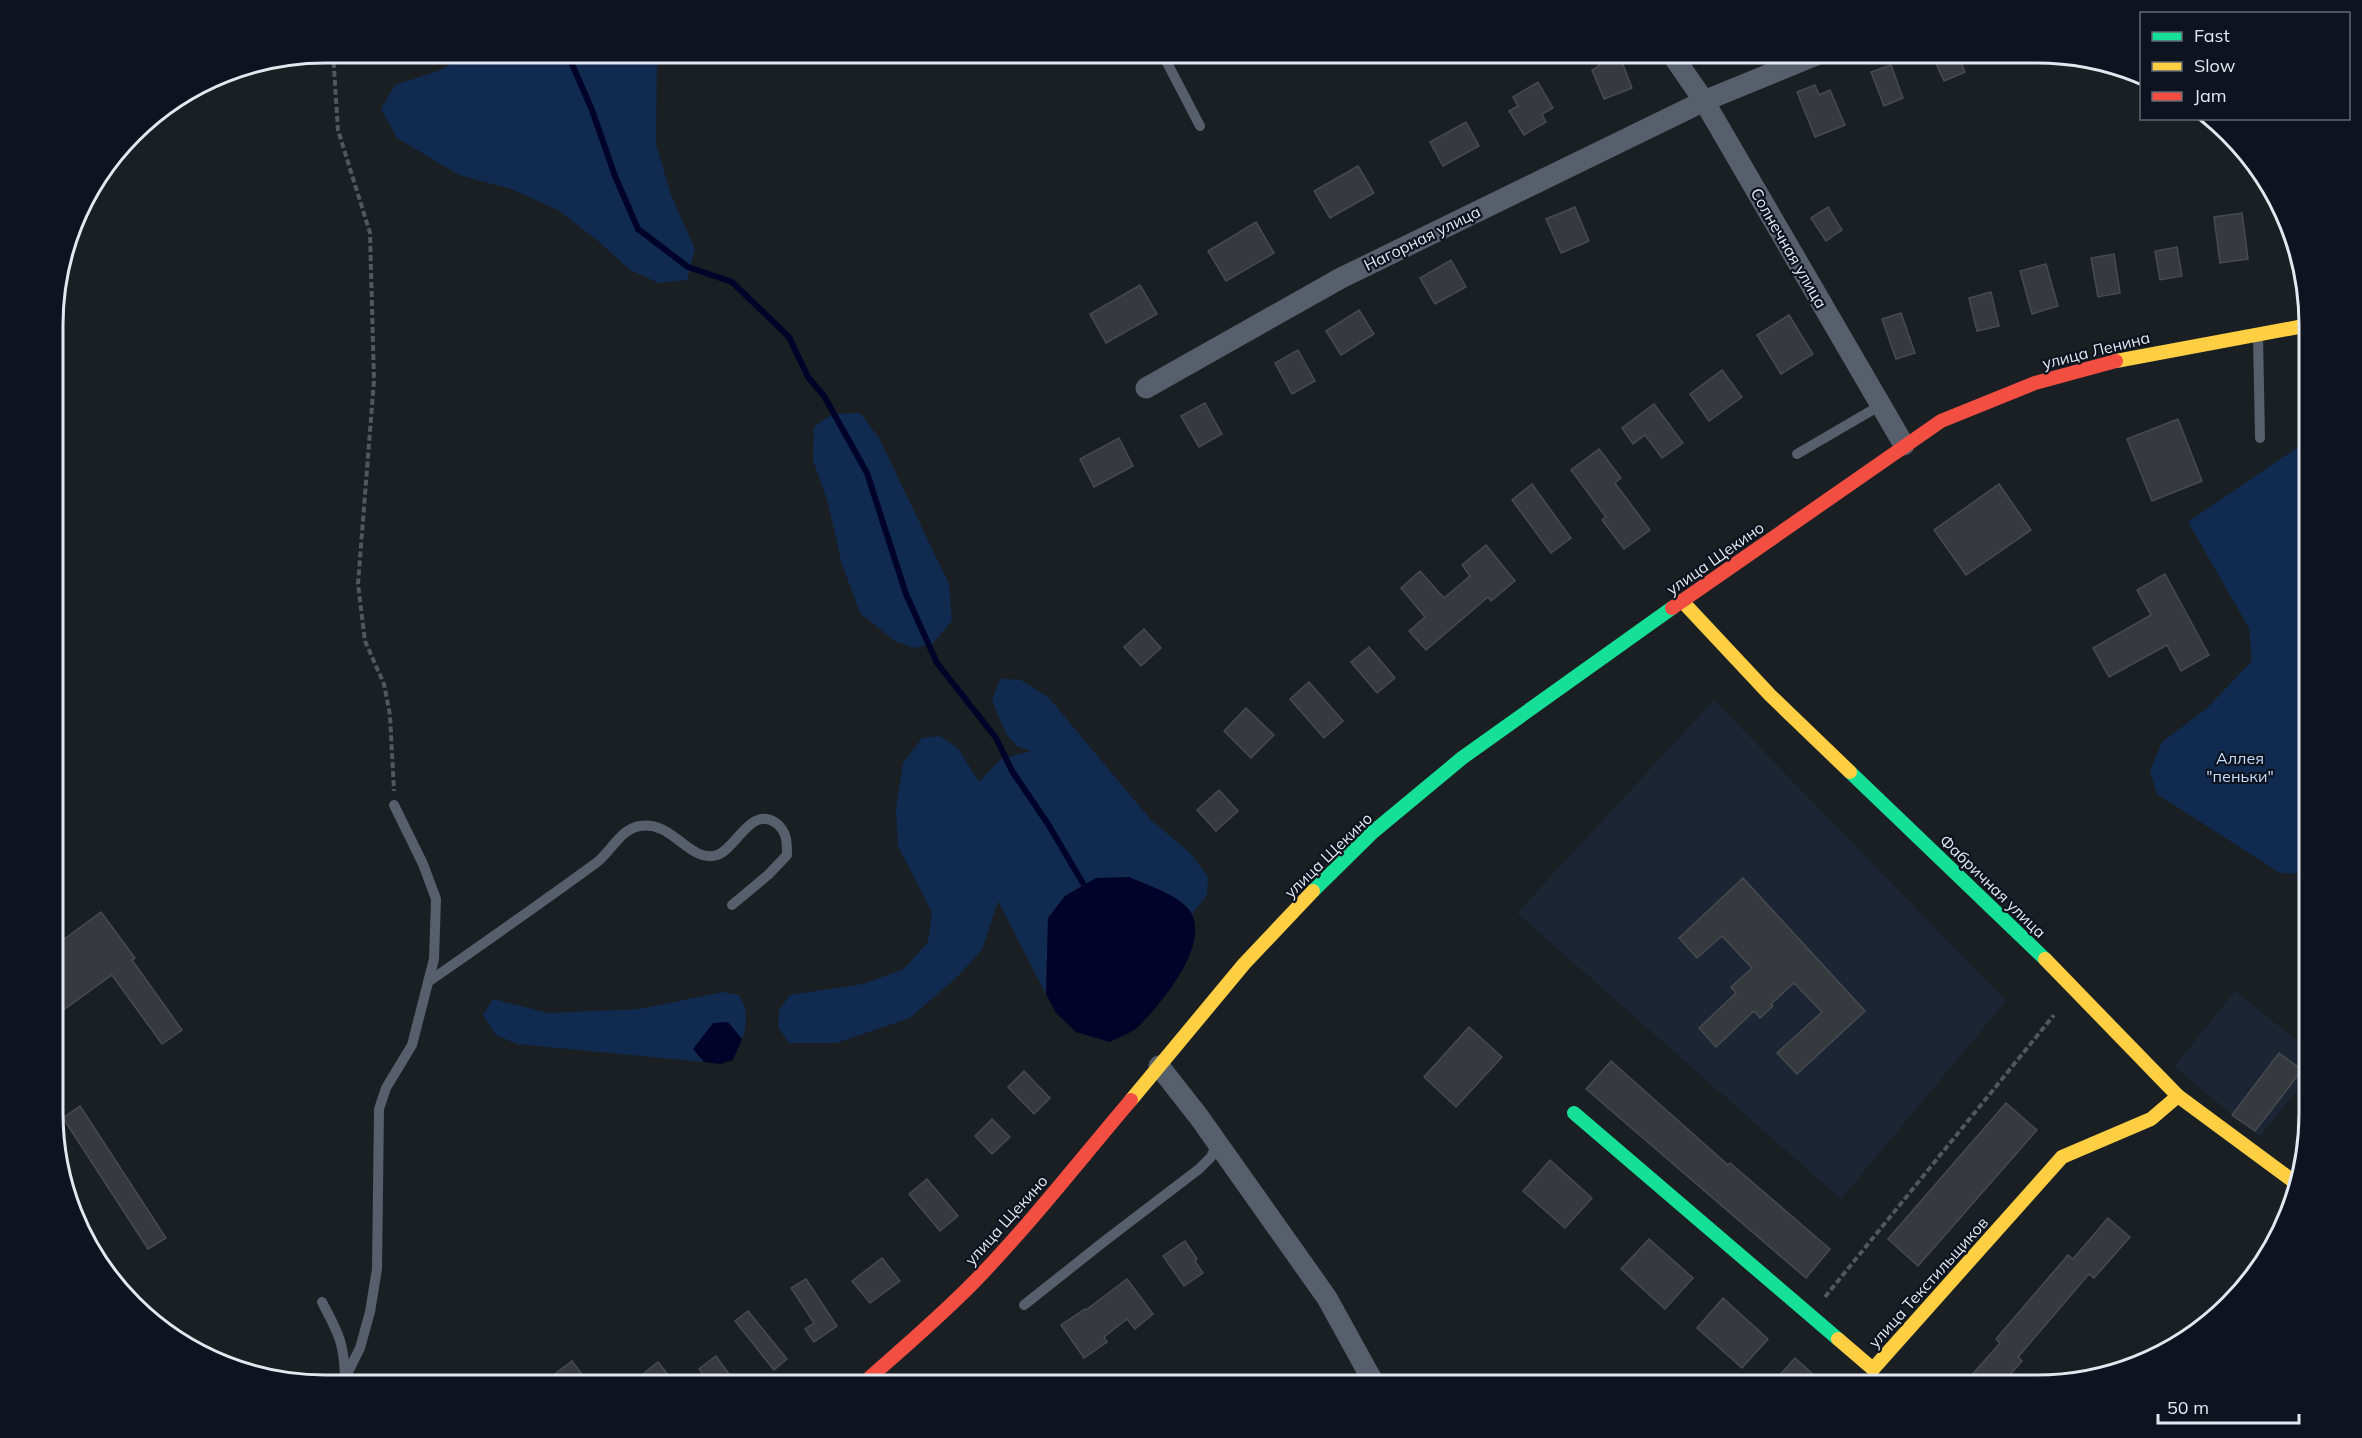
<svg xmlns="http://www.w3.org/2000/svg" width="2362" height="1438" font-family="Mulish,sans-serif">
<rect width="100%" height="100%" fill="#1a1f24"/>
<!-- built -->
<g fill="#1b2534">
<path d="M 1714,700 L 2006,1001 L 1841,1199 L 1517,913 Z"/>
<path d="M 2235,991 L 2309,1050 L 2309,1075 L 2260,1137 L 2174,1067 Z"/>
</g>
<!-- green -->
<g fill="#102b4f">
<path d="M 471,53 L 657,53 L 656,144 L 671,195 L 695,249 L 687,280 L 659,283 L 630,270 L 597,240 L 558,210 L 511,189 L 459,175 L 397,138 L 381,109 L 395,85 L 438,71 Z"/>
<path d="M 860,413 L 879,438 L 949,584 L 952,621 L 932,644 L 914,648 L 895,641 L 860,613 L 842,564 L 828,503 L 813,460 L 814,427 L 832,414 Z"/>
<path d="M 2309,447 L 2309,874 L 2280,873 L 2157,794 L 2150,771 L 2162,742 L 2207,708 L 2252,661 L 2249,628 L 2188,522 L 2295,449 Z"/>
<path d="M 1000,679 L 1021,680 L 1049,698 L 1151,820 L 1190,853 L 1208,876 L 1207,895 L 1192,914 L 1172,896 L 1096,878 L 1065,896 L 1048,918 L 1046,994 L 998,901 L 982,950 L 957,977 L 910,1018 L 836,1043 L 789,1043 L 778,1027 L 779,1010 L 790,995 L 863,984 L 904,969 L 928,942 L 932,913 L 898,846 L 896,809 L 903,763 L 922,738 L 940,736 L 958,748 L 979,782 L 1001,759 L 1031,751 L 1017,746 L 1006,734 L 992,700 Z"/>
<path d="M 723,992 L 739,995 C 748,1010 748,1023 742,1039 L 728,1023 L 693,1049 L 704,1062 L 517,1044 L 496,1035 L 483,1015 L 493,999 L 548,1013 L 640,1009 Z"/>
</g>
<!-- water -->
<g fill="#020329">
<path d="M 1129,877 C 1147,885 1183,896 1192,914 C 1208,948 1161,1004 1139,1026 C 1132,1033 1119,1037 1110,1042 L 1076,1032 L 1056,1013 L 1046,994 L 1048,918 L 1065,896 L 1096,878 Z"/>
<path d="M 728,1022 L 742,1039 L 733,1060 L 721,1064 L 704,1062 L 693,1049 L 713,1023 Z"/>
</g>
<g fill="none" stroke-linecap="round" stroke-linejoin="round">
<!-- stream -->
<path stroke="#020329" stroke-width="6" d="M 565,53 L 572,64 L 592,110 L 615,176 L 638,229 L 688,267 L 732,282 L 789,337 L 808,377 L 824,396 L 867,473 L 906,594 L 937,663 L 996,738 L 1012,771 L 1048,824 L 1084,885"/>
</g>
<!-- building -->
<g fill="#36393d" stroke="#474b50" stroke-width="1.5">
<path d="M 1594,52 L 1618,52 L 1632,88 L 1604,99 L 1592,70 L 1599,66 Z"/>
<path d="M 1931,52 L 1957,52 L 1965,72 L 1944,81 Z"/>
<path d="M 1891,65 L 1903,98 L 1884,106 L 1871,72 Z"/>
<path d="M 1538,82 L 1553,108 L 1542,114 L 1546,122 L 1524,135 L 1509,111 L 1518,106 L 1513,97 Z"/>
<path d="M 1815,85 L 1819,95 L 1830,90 L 1845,125 L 1815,137 L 1797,92 Z"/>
<path d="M 1466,122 L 1479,146 L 1443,166 L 1430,142 Z"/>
<path d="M 1358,166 L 1374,193 L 1330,218 L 1314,191 Z"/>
<path d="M 1575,207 L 1589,241 L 1561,253 L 1546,219 Z"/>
<path d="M 1828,207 L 1842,230 L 1826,241 L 1811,218 Z"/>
<path d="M 2242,213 L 2248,259 L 2220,263 L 2214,217 Z"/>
<path d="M 1256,222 L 1274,253 L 1226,281 L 1208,251 Z"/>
<path d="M 2177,247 L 2182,276 L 2160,280 L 2155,251 Z"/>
<path d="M 2114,254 L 2120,293 L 2098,297 L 2091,258 Z"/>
<path d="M 1451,260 L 1466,287 L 1435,304 L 1420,278 Z"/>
<path d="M 2046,264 L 2058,306 L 2032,314 L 2020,271 Z"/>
<path d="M 1140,285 L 1157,314 L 1106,343 L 1090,314 Z"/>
<path d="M 1991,292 L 1999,326 L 1977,331 L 1969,298 Z"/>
<path d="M 1359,310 L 1374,334 L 1341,355 L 1326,331 Z"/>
<path d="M 1901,313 L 1915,353 L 1896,359 L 1882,319 Z"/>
<path d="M 1789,315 L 1813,354 L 1781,374 L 1757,335 Z"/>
<path d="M 1298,350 L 1315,381 L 1292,394 L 1275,363 Z"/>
<path d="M 1722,370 L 1742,397 L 1709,421 L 1690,394 Z"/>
<path d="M 1205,403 L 1222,434 L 1199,447 L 1181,416 Z"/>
<path d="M 1654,404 L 1683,443 L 1662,458 L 1645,435 L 1633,444 L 1622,428 Z"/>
<path d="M 2178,419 L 2202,481 L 2152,501 L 2127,439 Z"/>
<path d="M 1119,438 L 1133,466 L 1094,487 L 1080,459 Z"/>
<path d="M 1599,449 L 1621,478 L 1615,483 L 1650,530 L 1624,549 L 1602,520 L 1606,517 L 1571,470 Z"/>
<path d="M 1532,484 L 1571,538 L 1551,553 L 1512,500 Z"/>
<path d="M 1999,484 L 2031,530 L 1966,575 L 1934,530 Z"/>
<path d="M 1486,545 L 1515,581 L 1491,601 L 1488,597 L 1426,650 L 1409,631 L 1425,617 L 1401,588 L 1420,571 L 1444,598 L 1470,576 L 1462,565 Z"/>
<path d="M 2165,574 L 2209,655 L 2181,671 L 2167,645 L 2109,677 L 2093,648 L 2151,615 L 2137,590 Z"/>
<path d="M 1144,629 L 1161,648 L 1141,666 L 1124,647 Z"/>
<path d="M 1369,647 L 1395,678 L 1377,693 L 1351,662 Z"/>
<path d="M 1309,682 L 1343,721 L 1324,738 L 1290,699 Z"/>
<path d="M 1246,708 L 1274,735 L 1251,758 L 1224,731 Z"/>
<path d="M 1219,790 L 1238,811 L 1216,831 L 1197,810 Z"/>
<path d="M 1743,878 L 1865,1011 L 1797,1074 L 1777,1053 L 1822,1012 L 1794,983 L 1771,1004 L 1773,1006 L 1760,1018 L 1754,1011 L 1716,1047 L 1699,1028 L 1736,993 L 1731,987 L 1752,968 L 1722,936 L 1697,958 L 1679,938 Z"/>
<path d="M 101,912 L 135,958 L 132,960 L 182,1030 L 162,1044 L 112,975 L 55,1016 L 55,946 Z"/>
<path d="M 1469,1027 L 1502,1057 L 1456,1107 L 1424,1077 Z"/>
<path d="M 2279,1053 L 2302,1070 L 2255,1131 L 2232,1115 Z"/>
<path d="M 1611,1061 L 1728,1165 L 1730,1163 L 1830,1249 L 1806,1278 L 1586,1089 Z"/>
<path d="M 1024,1071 L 1050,1098 L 1034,1114 L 1008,1087 Z"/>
<path d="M 2006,1103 L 2037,1130 L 1918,1266 L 1888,1239 Z"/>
<path d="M 80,1106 L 166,1238 L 148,1249 L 63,1118 Z"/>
<path d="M 992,1119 L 1010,1137 L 992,1154 L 975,1136 Z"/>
<path d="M 1550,1160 L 1592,1198 L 1565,1228 L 1523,1191 Z"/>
<path d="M 927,1179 L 958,1216 L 940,1231 L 909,1194 Z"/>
<path d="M 2108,1218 L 2130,1237 L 2094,1278 L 2089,1274 L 2018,1357 L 2022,1361 L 2001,1385 L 1963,1385 L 2000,1343 L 1996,1339 L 2068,1255 L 2073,1259 Z"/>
<path d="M 1649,1239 L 1693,1278 L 1665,1309 L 1621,1269 Z"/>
<path d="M 1185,1241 L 1197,1259 L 1195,1261 L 1203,1273 L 1184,1286 L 1163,1256 Z"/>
<path d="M 882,1258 L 900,1281 L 870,1303 L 852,1281 Z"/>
<path d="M 806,1279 L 837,1326 L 814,1342 L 805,1329 L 814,1323 L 791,1288 Z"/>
<path d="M 1127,1279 L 1153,1314 L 1135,1329 L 1127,1319 L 1104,1337 L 1107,1342 L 1084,1358 L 1061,1325 L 1085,1309 L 1086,1310 Z"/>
<path d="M 1723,1298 L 1768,1339 L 1742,1368 L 1697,1328 Z"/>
<path d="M 748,1311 L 787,1359 L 774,1370 L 735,1321 Z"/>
<path d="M 716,1356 L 737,1385 L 711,1385 L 699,1369 Z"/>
<path d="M 1795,1358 L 1825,1385 L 1771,1385 Z"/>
<path d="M 572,1361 L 590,1385 L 540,1385 Z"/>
<path d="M 658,1362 L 676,1385 L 629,1385 Z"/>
</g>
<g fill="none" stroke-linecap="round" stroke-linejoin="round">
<!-- path -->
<g stroke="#515760" stroke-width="4" stroke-dasharray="6 3" stroke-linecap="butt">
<path d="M 333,53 L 338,130 L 370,233 L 374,380 L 358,584 L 365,641 L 384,684 L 390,715 L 394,791"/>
<path d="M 333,53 L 373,59 L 416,53"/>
<path d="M 1825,1297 L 2054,1015"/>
</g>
<!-- lane -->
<g stroke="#565f6b" stroke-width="10">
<path d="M 1162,53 L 1200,126"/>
<path d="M 960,59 L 974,53"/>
<path d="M 2258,336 L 2260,438"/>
<path d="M 1797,454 L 1881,405"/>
<path d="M 428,982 C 484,943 540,904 596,863 C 611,852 620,829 640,826 C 672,820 690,864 717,855 C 736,849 751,805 776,823 C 787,831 787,842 787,855 L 768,875 L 732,905"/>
<path d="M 322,1302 C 338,1333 344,1341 345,1378 L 338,1385"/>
<path d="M 1024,1305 L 1106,1240 L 1199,1169 L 1211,1157 L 1217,1144"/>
<path d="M 345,1378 L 360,1348 L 370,1312 L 377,1269 L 379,1109 L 386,1088 L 412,1045 L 434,959 L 436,899 L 423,864 L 394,805"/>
</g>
<!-- street -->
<g stroke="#565f6b" stroke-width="21">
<path d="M 1671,53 L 1704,101 L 1904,445"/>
<path d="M 1146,388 L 1341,278 L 1704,101 L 1821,53"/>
<path d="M 1159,1066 L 1199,1117 L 1327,1298 L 1375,1385"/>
</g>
<!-- fast -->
<g stroke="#16e098" stroke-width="14">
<path d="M 1850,772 L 2045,959"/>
<path d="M 1313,891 L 1373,832 L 1462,758 L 1672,608"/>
<path d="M 1574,1113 L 1838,1339"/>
</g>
<!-- slow -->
<g stroke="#ffcf43" stroke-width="14">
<path d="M 2116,361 L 2309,325"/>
<path d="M 1682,601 L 1770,695 L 1850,772"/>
<path d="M 2045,959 L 2178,1096 L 2293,1181"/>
<path d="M 1131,1100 L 1244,964 L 1313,891"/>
<path d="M 1838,1339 L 1873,1369 L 2062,1157 L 2151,1119 L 2178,1096"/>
</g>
<!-- jam -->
<g stroke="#f24e42" stroke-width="14">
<path d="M 1672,608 L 1941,421 L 2035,383 L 2116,361"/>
<path d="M 861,1385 C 900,1351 940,1317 976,1280 C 1031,1223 1080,1160 1131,1100"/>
</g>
</g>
<g text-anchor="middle" stroke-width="4.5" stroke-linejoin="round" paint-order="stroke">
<!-- street labels -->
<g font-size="16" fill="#e3e8f0" stroke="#0d141f">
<text transform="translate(1422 238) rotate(-26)" y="6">Нагорная улица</text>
<text transform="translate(1789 248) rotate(60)" y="6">Солнечная улица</text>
<text transform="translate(2096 350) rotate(-14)" y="6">улица Ленина</text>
<text transform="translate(1715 558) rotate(-35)" y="6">улица Щекино</text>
<text transform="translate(1328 855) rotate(-44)" y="6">улица Щекино</text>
<text transform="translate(1993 886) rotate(44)" y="6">Фабричная улица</text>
<text transform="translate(1006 1220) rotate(-48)" y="6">улица Щекино</text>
<text transform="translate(1928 1282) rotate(-48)" y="6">улица Текстильщиков</text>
</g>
<!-- park labels -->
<g font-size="16" fill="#c4dcfd" stroke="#0d141f">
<text x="2240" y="764">Аллея<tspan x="2240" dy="18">"пеньки"</tspan></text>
</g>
</g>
<!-- crop -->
<path d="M0 0H2362V1438H0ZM325 63H2037A262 262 0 0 1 2299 325V1113A262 262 0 0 1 2037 1375H325A262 262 0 0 1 63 1113V325A262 262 0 0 1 325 63Z" fill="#0d141f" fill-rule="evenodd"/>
<path fill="none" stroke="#e3e8f0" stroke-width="3" d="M325 63H2037A262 262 0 0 1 2299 325V1113A262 262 0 0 1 2037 1375H325A262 262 0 0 1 63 1113V325A262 262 0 0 1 325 63Z"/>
<!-- legend -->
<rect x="2140" y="12" width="210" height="108" fill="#0d141f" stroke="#636973" stroke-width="1.5"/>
<rect x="2152" y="32" width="30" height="9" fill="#16e098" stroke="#636973" stroke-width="1.5"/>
<text x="2194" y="42" font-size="18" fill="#e3e8f0">Fast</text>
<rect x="2152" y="62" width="30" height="9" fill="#ffcf43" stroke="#636973" stroke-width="1.5"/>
<text x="2194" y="72" font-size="18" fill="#e3e8f0">Slow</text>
<rect x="2152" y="92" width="30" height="9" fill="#f24e42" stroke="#636973" stroke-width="1.5"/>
<text x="2194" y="102" font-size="18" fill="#e3e8f0">Jam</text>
<!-- scale -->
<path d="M2158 1414v9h141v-9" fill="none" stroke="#e3e8f0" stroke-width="3"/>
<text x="2167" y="1414" font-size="18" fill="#e3e8f0" stroke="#0d141f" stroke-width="4.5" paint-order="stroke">50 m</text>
</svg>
